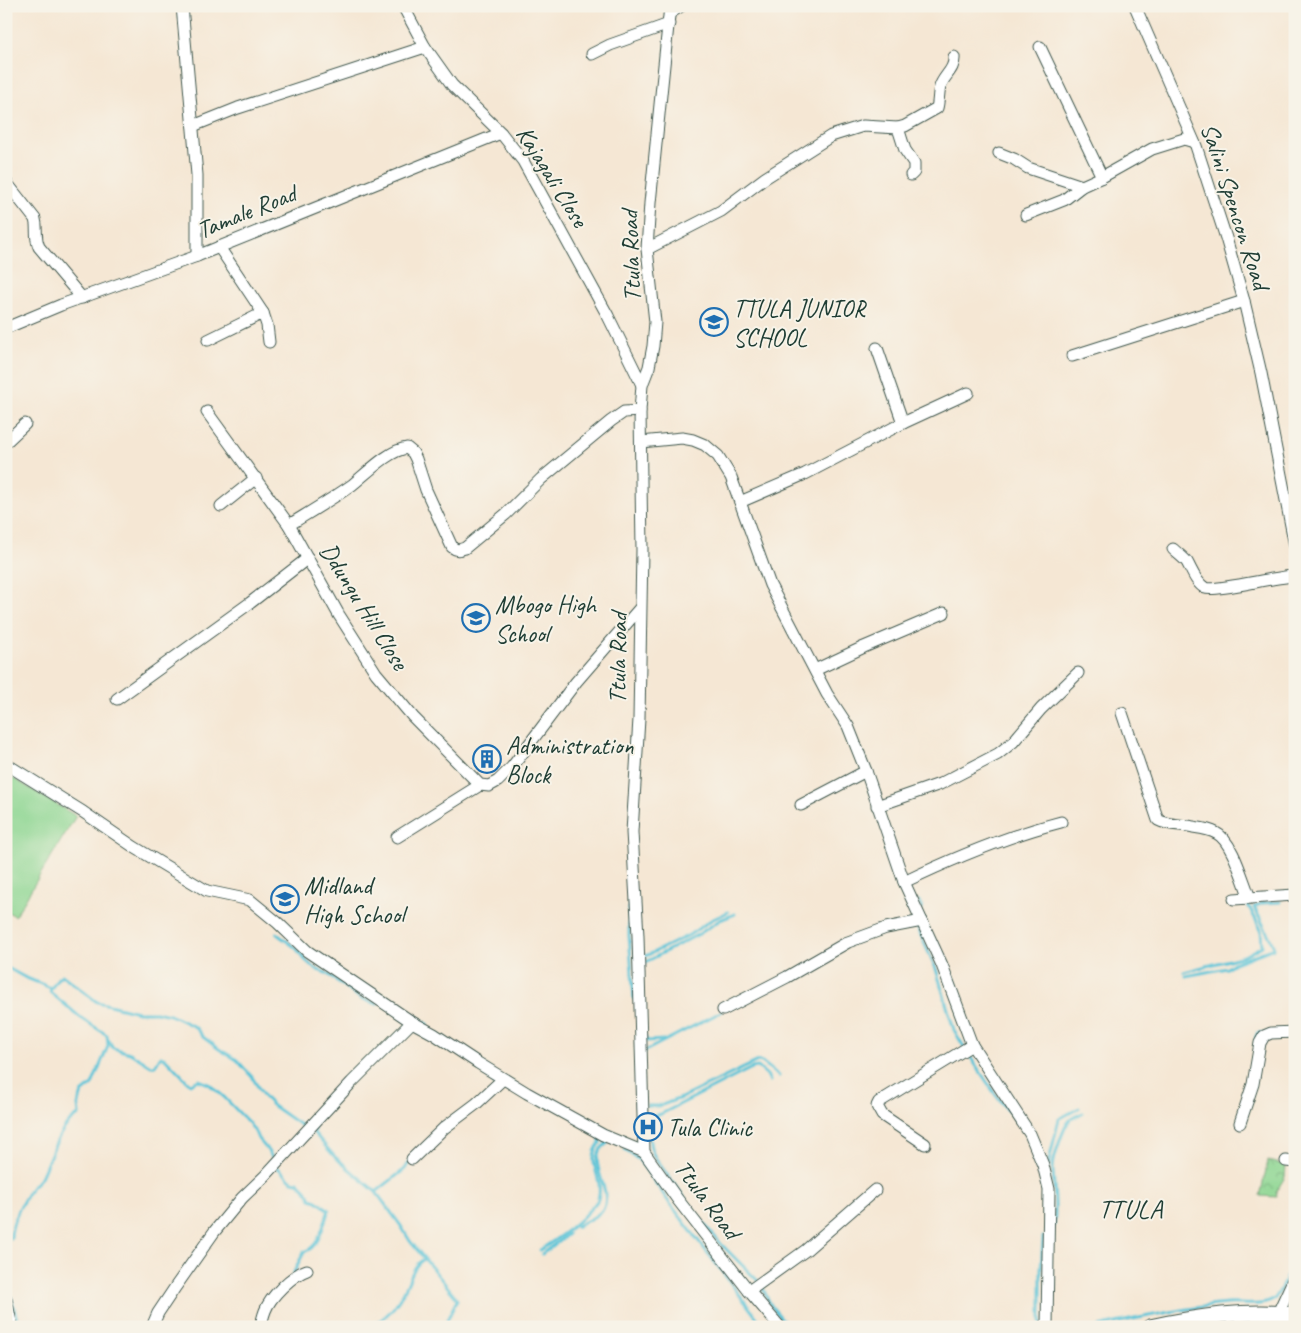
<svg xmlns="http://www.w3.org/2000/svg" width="1301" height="1333" font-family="Caveat,sans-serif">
<defs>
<pattern id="park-crowns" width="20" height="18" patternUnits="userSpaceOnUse" patternTransform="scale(1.25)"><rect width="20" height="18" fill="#8dd692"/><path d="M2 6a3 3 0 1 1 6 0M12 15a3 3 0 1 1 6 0" fill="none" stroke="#73af78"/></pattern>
</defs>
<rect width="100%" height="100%" fill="#f7f3e8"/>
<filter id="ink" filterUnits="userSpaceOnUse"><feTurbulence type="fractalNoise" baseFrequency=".02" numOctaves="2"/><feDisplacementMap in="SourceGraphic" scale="10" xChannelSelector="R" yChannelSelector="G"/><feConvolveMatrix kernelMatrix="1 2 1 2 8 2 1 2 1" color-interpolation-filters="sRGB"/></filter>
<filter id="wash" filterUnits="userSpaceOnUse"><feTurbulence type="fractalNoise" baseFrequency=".0096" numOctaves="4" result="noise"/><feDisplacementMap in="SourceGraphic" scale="20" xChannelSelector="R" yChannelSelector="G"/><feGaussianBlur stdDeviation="1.12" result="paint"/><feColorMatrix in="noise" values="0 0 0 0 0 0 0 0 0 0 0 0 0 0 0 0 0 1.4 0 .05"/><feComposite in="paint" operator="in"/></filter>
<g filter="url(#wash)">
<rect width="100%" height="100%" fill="#f5e7d4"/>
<!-- grass -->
<path fill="#8dd692" stroke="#568a63" d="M 6,774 L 76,816 L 15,916 L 6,911 Z"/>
<!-- park -->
<path fill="url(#park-crowns)" stroke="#568a63" d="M 1268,1161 L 1286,1165 L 1285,1177 L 1276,1192 L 1277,1197 L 1260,1196 Z"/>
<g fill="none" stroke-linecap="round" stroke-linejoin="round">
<!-- stream -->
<g stroke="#5bc4d8" stroke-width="3">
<path d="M 629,900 L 629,936 L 634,999"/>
<path d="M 919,901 L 922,909"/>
<path d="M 915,926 L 917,927 L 936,969 L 954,1030 L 964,1047"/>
<path d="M 277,934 L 296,948 L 305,960 L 315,969 L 326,973 L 361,999 L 377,1004"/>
<path d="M 643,956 L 648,955 L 689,935 L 711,920 L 728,912"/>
<path d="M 642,964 L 699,934 L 720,920 L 735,914"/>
<path d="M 6,967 L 24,977 L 51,988 L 50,992 L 81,1018 L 107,1035 L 108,1046 L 92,1085 L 82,1093 L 78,1105 L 79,1115 C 60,1123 50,1159 41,1177 C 39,1181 34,1184 31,1188 C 22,1202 11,1221 11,1238"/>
<path d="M 949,970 L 959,994"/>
<path d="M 1184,972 L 1244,956 L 1262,946 L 1261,930 L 1246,901"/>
<path d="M 1186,976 L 1227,968 L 1234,963 L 1274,948 L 1269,936 L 1254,907 L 1263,903 L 1280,902"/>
<path d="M 51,989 L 58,978 L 62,975 L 97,1002 L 138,1012 L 156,1012 L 170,1015 L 195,1027 L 203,1037 L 219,1049 L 237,1060 L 252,1077 L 264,1097 L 273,1106 L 306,1129"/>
<path d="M 406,1012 L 427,1024"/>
<path d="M 645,1037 L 647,1041 L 664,1040"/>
<path d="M 108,1039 L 113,1048 L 130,1053 L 151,1066 L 155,1066 L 160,1057 L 164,1057 L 190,1084 L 199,1080 L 209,1084 L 224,1097 L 249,1123 L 255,1132 L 258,1139 L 266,1148 L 275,1162"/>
<path d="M 1256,1043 L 1256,1036 L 1258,1033 L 1263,1033"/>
<path d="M 645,1051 L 721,1012"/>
<path d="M 967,1052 L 995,1094 L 1009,1112"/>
<path d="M 486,1074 L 495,1084"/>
<path d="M 501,1086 L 513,1091"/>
<path d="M 556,1102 L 572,1111"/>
<path d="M 647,1106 L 659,1106 L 681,1098 L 758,1061 L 762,1062 L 779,1076"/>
<path d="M 648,1118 L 661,1114 L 752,1068 L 758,1067 L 767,1075 L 770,1081"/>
<path d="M 648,1119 C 650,1130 648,1141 652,1151 C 659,1168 680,1187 689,1206"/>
<path d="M 597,1126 L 621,1137"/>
<path d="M 314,1129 L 314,1133 L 335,1157 L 376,1192 L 401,1226 L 410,1241 L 455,1296 L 457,1300 L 447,1320 L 450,1327"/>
<path d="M 625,1150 L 639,1160 L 668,1201 L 764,1327"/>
<path d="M 1034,1157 L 1039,1172"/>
<path d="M 1048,1165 L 1059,1119 L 1079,1108"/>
<path d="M 277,1167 L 292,1181 L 298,1182 L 306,1190 L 311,1199 L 317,1201 L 329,1210 C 323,1224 321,1246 304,1252 L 293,1274"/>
<path d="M 376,1192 L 405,1169 L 410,1161"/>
<path d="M 700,1219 L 721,1244 L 758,1281"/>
<path d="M 1054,1225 C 1057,1207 1054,1189 1053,1171 C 1052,1162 1063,1127 1070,1120 C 1073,1117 1079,1115 1083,1113"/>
<path d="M 576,1227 C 583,1222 598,1217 603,1209 C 615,1190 581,1158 608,1143 L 605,1141"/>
<path d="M 540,1250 C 561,1236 577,1225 594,1205 C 596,1202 597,1202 598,1199 C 605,1178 584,1162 600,1143 L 600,1138"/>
<path d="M 542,1254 L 568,1234"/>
<path d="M 6,1283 L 9,1288 L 19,1327"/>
<path d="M 761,1285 L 772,1307 L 789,1327"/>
<path d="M 368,1327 C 388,1319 399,1303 407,1285 C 412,1274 414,1265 424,1259"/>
<path d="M 1041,1327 L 1041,1269 L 1043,1237"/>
<path d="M 1098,1327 C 1141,1317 1183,1308 1227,1304 C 1240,1303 1263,1307 1273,1300 C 1280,1295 1290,1268 1295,1259"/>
<path d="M 1224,1327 L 1256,1325 L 1290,1327"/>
</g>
</g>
</g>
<g filter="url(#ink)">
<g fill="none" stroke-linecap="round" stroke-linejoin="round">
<defs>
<g id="minor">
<path d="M 182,6 L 197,175 L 197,256"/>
<path d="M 403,6 L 425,47 L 452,85 L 501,133 L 523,161 L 608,316 L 642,385"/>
<path d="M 670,6 L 650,203 L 647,249 L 655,322 L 653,346 L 649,367 L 642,385 L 640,411 L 642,550 L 639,719 L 632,832 L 638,936 L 644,1152 L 678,1200 L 749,1291 L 780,1327"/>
<path d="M 1135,6 L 1196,146 L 1226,238 L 1244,301 L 1261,373 L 1295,546"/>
<path d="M 670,13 L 681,6"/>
<path d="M 1040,47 L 1102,177"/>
<path d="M 592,54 L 610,45 L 669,24"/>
<path d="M 193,126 L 238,108 L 425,47"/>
<path d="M 898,128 L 905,150 L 914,163 L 914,172 L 911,175"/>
<path d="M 999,153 L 1014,159 L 1028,168 L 1082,186"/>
<path d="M 6,182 L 35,219 C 38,229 34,235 39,247 L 82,298"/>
<path d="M 1026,215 L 1064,200 L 1082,186 L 1102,177 L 1152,149 L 1184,139 L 1194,142"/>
<path d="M 219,247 L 263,313 L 267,325 L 269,342"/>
<path d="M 647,249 L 721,211 L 765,178 L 831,136 L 863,126 L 898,128 L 905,126 L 937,108 C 939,101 938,94 940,87 C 943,76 955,70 954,57"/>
<path d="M 6,328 L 61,305 L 197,256 L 501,133"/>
<path d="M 208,340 L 263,313"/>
<path d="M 877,348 L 903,423"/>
<path d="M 1072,356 L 1244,301"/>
<path d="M 207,412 L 289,525 L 339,615 L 376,673 L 413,717 L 480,785 L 489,786 L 498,781 L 512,767 L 576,682 L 640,608"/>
<path d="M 6,442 L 25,424"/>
<path d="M 641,442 L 682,438 L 693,440 L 705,445 L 718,456 L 731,477 L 770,585 L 827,694 L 848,726 L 866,771 L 904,882 L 942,965 L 972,1045 L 1030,1134 L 1043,1165 L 1049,1189 L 1047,1327"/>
<path d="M 740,502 L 805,474 L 903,423 L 968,393"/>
<path d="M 221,506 L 256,478"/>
<path d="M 289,525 C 310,512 332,499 352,485 C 366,474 389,450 407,448 L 413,453 L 416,459 L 426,490 L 452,547 C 457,551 459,550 465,548 L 506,514 L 541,479 L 611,421 L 624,412 L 640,411"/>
<path d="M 1173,549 C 1177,553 1183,557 1187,562 C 1192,571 1196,583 1205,588 C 1215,592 1278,576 1295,576"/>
<path d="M 815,670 L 864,647 L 944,613"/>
<path d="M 117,699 L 250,603 L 308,558"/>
<path d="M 1122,713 L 1158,820 C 1169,826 1181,824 1193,827 C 1200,828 1209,829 1216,833 C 1232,840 1243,881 1250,898"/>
<path d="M 6,764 L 83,812 L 134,847 L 207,891 L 250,900 L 278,923 L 307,951 L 412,1022 L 434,1034 L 478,1063 L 527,1093 L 603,1135 L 644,1152"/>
<path d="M 801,805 L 866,771"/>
<path d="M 877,806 L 940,784 L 998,754 L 1013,742 L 1041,709 L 1078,673"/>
<path d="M 397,837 L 480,785"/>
<path d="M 904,882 C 954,858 1007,836 1061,822"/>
<path d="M 1234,899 L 1295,895"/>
<path d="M 723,1010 L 787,977 L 848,942 L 886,928 L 922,921"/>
<path d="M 1240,1123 L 1253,1084 L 1260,1043 L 1264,1036 L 1271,1033 L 1295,1032"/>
<path d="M 925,1144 L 882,1115 L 877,1106 L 879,1102 L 972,1045"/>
<path d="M 412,1159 L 444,1128 L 476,1104 L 503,1079"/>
<path d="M 1286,1161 L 1295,1162"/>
<path d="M 749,1291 L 806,1250 L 875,1190"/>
<path d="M 6,1299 L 12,1327"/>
<path d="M 1278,1313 L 1295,1276"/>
<path d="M 152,1327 L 158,1313 L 176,1286 L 214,1232 L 242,1198 L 265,1176 L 352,1082 L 412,1022"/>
<path d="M 260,1327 C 262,1322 263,1316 265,1311 C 270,1297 292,1275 307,1270"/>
</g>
<path id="tertiary" d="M 1150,1327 C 1197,1317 1247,1309 1295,1315"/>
</defs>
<!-- minor casing -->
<use href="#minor" stroke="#3f564c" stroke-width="13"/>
<!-- tertiary casing -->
<use href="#tertiary" stroke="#3f564c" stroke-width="17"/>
<!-- minor -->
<use href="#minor" stroke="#fff" stroke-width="11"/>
<!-- tertiary -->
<use href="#tertiary" stroke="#fff" stroke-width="15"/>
</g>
</g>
<!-- icons -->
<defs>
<symbol id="school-ring" viewBox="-11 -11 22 22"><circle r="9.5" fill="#f7f3e8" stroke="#1f6fb2" stroke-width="1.5"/><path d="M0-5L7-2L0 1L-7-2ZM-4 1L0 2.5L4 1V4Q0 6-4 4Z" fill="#1f6fb2"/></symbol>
<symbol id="building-ring" viewBox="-11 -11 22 22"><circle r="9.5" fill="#f7f3e8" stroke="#1f6fb2" stroke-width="1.5"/><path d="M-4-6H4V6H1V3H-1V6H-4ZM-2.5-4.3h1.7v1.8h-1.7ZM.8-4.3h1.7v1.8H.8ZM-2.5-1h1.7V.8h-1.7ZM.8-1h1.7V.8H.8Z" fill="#1f6fb2"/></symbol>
<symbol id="hospital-ring" viewBox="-11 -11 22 22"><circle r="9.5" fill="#f7f3e8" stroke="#1f6fb2" stroke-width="1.5"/><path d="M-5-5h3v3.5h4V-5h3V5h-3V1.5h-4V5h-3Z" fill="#1f6fb2"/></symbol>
</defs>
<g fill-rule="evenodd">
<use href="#school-ring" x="698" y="306" width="32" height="32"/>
<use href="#school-ring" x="460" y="602" width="32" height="32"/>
<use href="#building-ring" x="471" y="743" width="32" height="32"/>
<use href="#school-ring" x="269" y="883" width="32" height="32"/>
<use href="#hospital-ring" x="632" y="1111" width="32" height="32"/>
</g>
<g text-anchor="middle" stroke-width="4" stroke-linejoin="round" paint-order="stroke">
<!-- street labels -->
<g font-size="25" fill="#1f3d34" stroke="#f7f3e8">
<text transform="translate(553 176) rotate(58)" y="9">Kajagali Close</text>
<text transform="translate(1236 206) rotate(72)" y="9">Salini Spencon Road</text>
<text transform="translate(246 211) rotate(-22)" y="9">Tamale Road</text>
<text transform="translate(630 256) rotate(-92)" y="9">Ttula Road</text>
<text transform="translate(365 606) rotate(58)" y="9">Ddungu Hill Close</text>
<text transform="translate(617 658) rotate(-89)" y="9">Ttula Road</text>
<text transform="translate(708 1199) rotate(53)" y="9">Ttula Road</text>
</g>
<!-- poi labels -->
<g font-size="25" fill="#1f3d34" stroke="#f7f3e8" text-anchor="start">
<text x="733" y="317">TTULA JUNIOR<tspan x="733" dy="29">SCHOOL</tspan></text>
<text x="495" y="613">Mbogo High<tspan x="495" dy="29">School</tspan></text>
<text x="506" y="754">Administration<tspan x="506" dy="29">Block</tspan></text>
<text x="304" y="894">Midland<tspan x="304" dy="29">High School</tspan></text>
<text x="667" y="1136">Tula Clinic</text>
</g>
<!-- neighbourhood labels -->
<g font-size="26" letter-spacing="1" fill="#1f3d34" stroke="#f7f3e8">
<text x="1131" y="1218">TTULA</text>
</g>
</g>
<!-- margin -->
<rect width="1301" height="1333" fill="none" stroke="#f7f3e8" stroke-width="25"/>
</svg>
